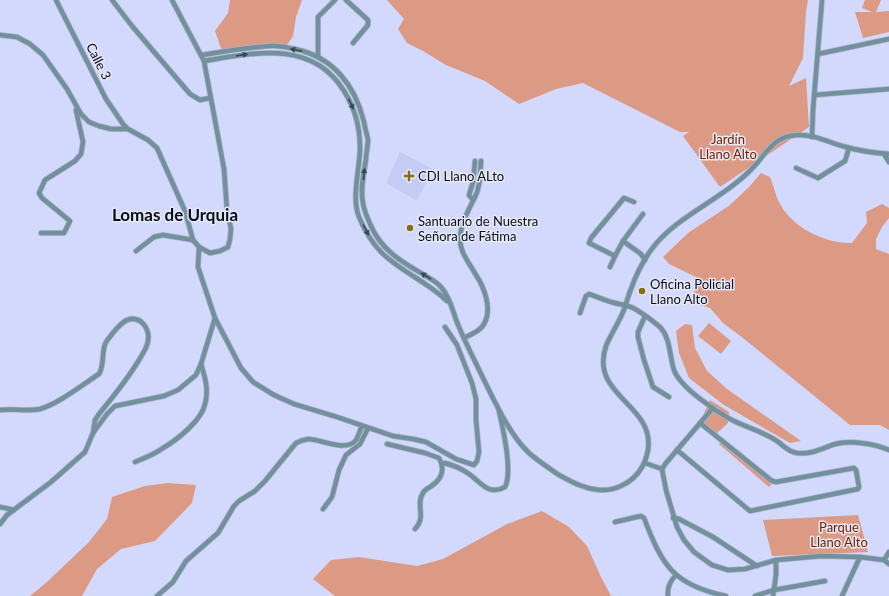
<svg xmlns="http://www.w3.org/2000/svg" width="889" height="596" font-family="Lato,sans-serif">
<rect width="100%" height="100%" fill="#d3d9fd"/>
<!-- built -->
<path fill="#c5cbf3" d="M 400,152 L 433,169 L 417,201 L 386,183 Z"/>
<!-- green -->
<g fill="#dc9984">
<path d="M 230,0 L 302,0 L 296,17 L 293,36 L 287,45 C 265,42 244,47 222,51 L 215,31 L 228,13 Z"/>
<path d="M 387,0 L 808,0 L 806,12 L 803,58 L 789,86 L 806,78 L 809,127 L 720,187 L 683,136 L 689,132 L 680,132 L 583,83 L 556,89 L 519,104 L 485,81 L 446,65 L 423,51 L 407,43 L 398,29 L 404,19 Z"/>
<path d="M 865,0 L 881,0 L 876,12 L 889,11 L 889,32 L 863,38 L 855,12 L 872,12 L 862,8 Z"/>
<path d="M 761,173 L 770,177 C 773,184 775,193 778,200 C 790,227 825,244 852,243 L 867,223 L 866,212 L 882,204 L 889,208 L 889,218 L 882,227 L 876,239 L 876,249 L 889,254 L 889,430 L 880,425 L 850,425 L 743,338 L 723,323 L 710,308 L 693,303 L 696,277 L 669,264 L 663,257 L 688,233 L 730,205 L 749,187 Z"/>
<path d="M 709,323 L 731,341 L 721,354 L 698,336 Z"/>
<path d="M 685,324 L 692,325 L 695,348 L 707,371 L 727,389 L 801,441 L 790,443 L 724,405 L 689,378 L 679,353 L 676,331 Z"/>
<path d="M 710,400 L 729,412 L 728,423 L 716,434 L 700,422 Z"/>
<path d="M 723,438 L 775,480 L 769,487 L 719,444 Z"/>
<path d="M 168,483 L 196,485 L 192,503 L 155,541 L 121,549 L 97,569 L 82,596 L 30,596 L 48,581 L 89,542 L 107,519 L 112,497 L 145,486 Z"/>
<path d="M 542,511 L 569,527 L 587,546 L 601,577 L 611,596 L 335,596 L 313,579 L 331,560 L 359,557 L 417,566 L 443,559 L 507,524 Z"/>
<path d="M 858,515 L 868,552 L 772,556 L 763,520 Z"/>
</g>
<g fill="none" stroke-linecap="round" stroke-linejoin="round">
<defs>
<g id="street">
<path d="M 56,0 L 106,99 L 123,124 L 128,129"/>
<path d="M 112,0 L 132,26 L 190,94 L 200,100 L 210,98"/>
<path d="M 346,0 L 368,20 L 368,25 L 353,43"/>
<path d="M 0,35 L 17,37 L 30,44 L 43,55 L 67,89 L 81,114 L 89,122 L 99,126 L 111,129 L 128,129 L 148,140 L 157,148 L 185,211 L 193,240 L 199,247 L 210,253 L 220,251 L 228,247 L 230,239 L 231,229 L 227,210 L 224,169 L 204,61 L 172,0"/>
<path d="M 818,54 L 889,39"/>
<path d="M 202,55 C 220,52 239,49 258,47 C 264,47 270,45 276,46 C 282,46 289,48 295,49 C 333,57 355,85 364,122 C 365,128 367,135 368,140 C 368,146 366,153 366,159 C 364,173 360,189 363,203 C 364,211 368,219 371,226 C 381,249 400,261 421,273 C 427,277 436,281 441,287 C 451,298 453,314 459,327 C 466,344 475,361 483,378 C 495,402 509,434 529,453 C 538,461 549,468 559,475 C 572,482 584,489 600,490 C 614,491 629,484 638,473 C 644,465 646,460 648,450 C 655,404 589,396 606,346 C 611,334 618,324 623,312 C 626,305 628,296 631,289 C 636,275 643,261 651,250 C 677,214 728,198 758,162 C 769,148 777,136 797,135 C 814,134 830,143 846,147 C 860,151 875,153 889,154"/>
<path d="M 318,56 L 318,17 L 335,0"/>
<path d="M 204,61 C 254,53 312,39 344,91 C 355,108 360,127 360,148 C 360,169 351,197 359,217 C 364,229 372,243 382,253 C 401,272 428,282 447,301"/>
<path d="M 814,95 L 889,89"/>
<path d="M 812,137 L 813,110 L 822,0"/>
<path d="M 884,154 L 889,162"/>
<path d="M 796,168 L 818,178 L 845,161 L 849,148"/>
<path d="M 473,200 L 469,195 L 473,182 L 475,161"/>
<path d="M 634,202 L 624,198 L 591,238 L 589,243 L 615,256 L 623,241 L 641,254 L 645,260"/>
<path d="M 41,233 L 64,233 L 70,221 L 42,198 L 39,193 L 45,180 L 75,161 L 81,154 L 83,142 L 76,110"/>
<path d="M 623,241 L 643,214"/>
<path d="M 199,247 L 198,267 L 215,318 L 241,368 L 253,382 L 274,395 L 294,404 L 337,417 L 393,436 L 413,439 L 426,442 L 456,459 L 474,465 L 477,461 L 479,452 L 476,420 L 476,399 L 472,383 L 457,345 L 445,327"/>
<path d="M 136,251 L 154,237 L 163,235 L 193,240"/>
<path d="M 610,267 L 615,256"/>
<path d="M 580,313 L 586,296 L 589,294 C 598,297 606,301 615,303 C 622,305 629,305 635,309 C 642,313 654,322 660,327 C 671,339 669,355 674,370 C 680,387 714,410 730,419 C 745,427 762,431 777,441 C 784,446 788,452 797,453 C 811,455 823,448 835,444 C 851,440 875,444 889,450"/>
<path d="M 645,316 L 638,332 L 638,337 L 644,360 L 653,387 L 669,397"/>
<path d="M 464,338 C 472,334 482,330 485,322 C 492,308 484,287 476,275 C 470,264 460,253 460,239 C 460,225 469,209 475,197 C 481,186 480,172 481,161"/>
<path d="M 713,408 L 666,463 L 662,469 L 666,490 L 677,527 L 684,540 L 694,552 L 712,565 L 728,570 L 745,569 L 776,560 L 821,556 L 860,557 L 884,560 L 889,564"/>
<path d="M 0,410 C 13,408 27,412 40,409 C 58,404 82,385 99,374 C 105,364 101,351 106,342 C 111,335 119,324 127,320 C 141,315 150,329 148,341 C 147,348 142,355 139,360 C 127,380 113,397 99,414 L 95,420 L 93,433"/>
<path d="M 387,444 L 425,453 L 439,458 C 446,470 441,480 430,487 C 427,489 424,490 423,493 C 415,505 427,517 415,529"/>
<path d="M 677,450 L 750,511 L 858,489 L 859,487 L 856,470 L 854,468 L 776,482 L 772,481 L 700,423"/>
<path d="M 135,462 C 145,458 155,454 163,448 C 177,440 202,420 205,404 C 209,390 205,377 201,364"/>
<path d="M 645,463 L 662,469"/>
<path d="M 443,464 L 445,463 C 452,465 460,468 466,472 C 480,480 487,497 505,487 C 513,471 503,429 499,411"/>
<path d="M 0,507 L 14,510"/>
<path d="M 323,509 L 332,497 L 339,470 L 346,455 L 360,444 L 368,428"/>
<path d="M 673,518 L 679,519 L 713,537 L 757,566"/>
<path d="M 615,522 L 641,516 L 644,518 C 662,565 673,585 726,596"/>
<path d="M 0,524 L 7,515 L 51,482 L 85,452 L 93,433 L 107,414 L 115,406 L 164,396 L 178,390 L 196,375 L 201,364 L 215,318"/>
<path d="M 884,560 L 889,552"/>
<path d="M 157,596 L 173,582 L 186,561 L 218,533 L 234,506 L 239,501 L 255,491 L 265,481 L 296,443 C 300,441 303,440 308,439 C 321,439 346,453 356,440 C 358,437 360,430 362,426"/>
<path d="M 668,596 C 667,587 670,581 676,575"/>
<path d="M 755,596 L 774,590 L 825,581"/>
<path d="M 773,596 L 776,575 L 776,560"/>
<path d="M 842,596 L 860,557"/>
</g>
</defs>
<!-- street casing -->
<use href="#street" stroke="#afb4d5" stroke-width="6"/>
<!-- street -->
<use href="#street" stroke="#72919a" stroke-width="4.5"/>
</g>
<!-- one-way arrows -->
<defs><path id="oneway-solid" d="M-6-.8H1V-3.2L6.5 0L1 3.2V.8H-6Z"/></defs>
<g fill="#394856">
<use href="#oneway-solid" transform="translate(296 50) rotate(-169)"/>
<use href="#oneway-solid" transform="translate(242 55) rotate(-8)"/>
<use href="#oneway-solid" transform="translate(351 104) rotate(66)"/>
<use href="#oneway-solid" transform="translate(364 174) rotate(-85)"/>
<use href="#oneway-solid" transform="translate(366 230) rotate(62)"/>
<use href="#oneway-solid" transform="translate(426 276) rotate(-148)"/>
</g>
<!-- markers -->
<g fill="#827111" stroke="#e6e8f4" stroke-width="1.5">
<path d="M407 170h4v4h4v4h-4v4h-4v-4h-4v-4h4z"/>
<circle cx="410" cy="228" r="4"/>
<circle cx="642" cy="291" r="4"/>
</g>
<g text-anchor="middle" stroke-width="3" stroke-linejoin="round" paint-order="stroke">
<!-- street labels -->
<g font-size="13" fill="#0a0c1f" stroke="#e6e8f4">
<text transform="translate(99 61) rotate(63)" y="5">Calle 3</text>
</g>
<!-- park labels -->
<g font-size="13" fill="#722001" stroke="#e6e8f4">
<text x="728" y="144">Jardín<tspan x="728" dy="15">Llano Alto</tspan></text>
<text x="839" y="532">Parque<tspan x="839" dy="15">Llano Alto</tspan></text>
</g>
<!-- poi labels -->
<g font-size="13" fill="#0a0c1f" stroke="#e6e8f4" text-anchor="start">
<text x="418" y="181">CDI Llano ALto</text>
<text x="418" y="226">Santuario de Nuestra<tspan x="418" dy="15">Señora de Fátima</tspan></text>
<text x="650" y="289">Oficina Policial<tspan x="650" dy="15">Llano Alto</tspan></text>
</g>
<!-- district labels -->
<g font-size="17" font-weight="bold" fill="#0a0c1f" stroke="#e6e8f4">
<text x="175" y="221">Lomas de Urquia</text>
</g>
</g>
</svg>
